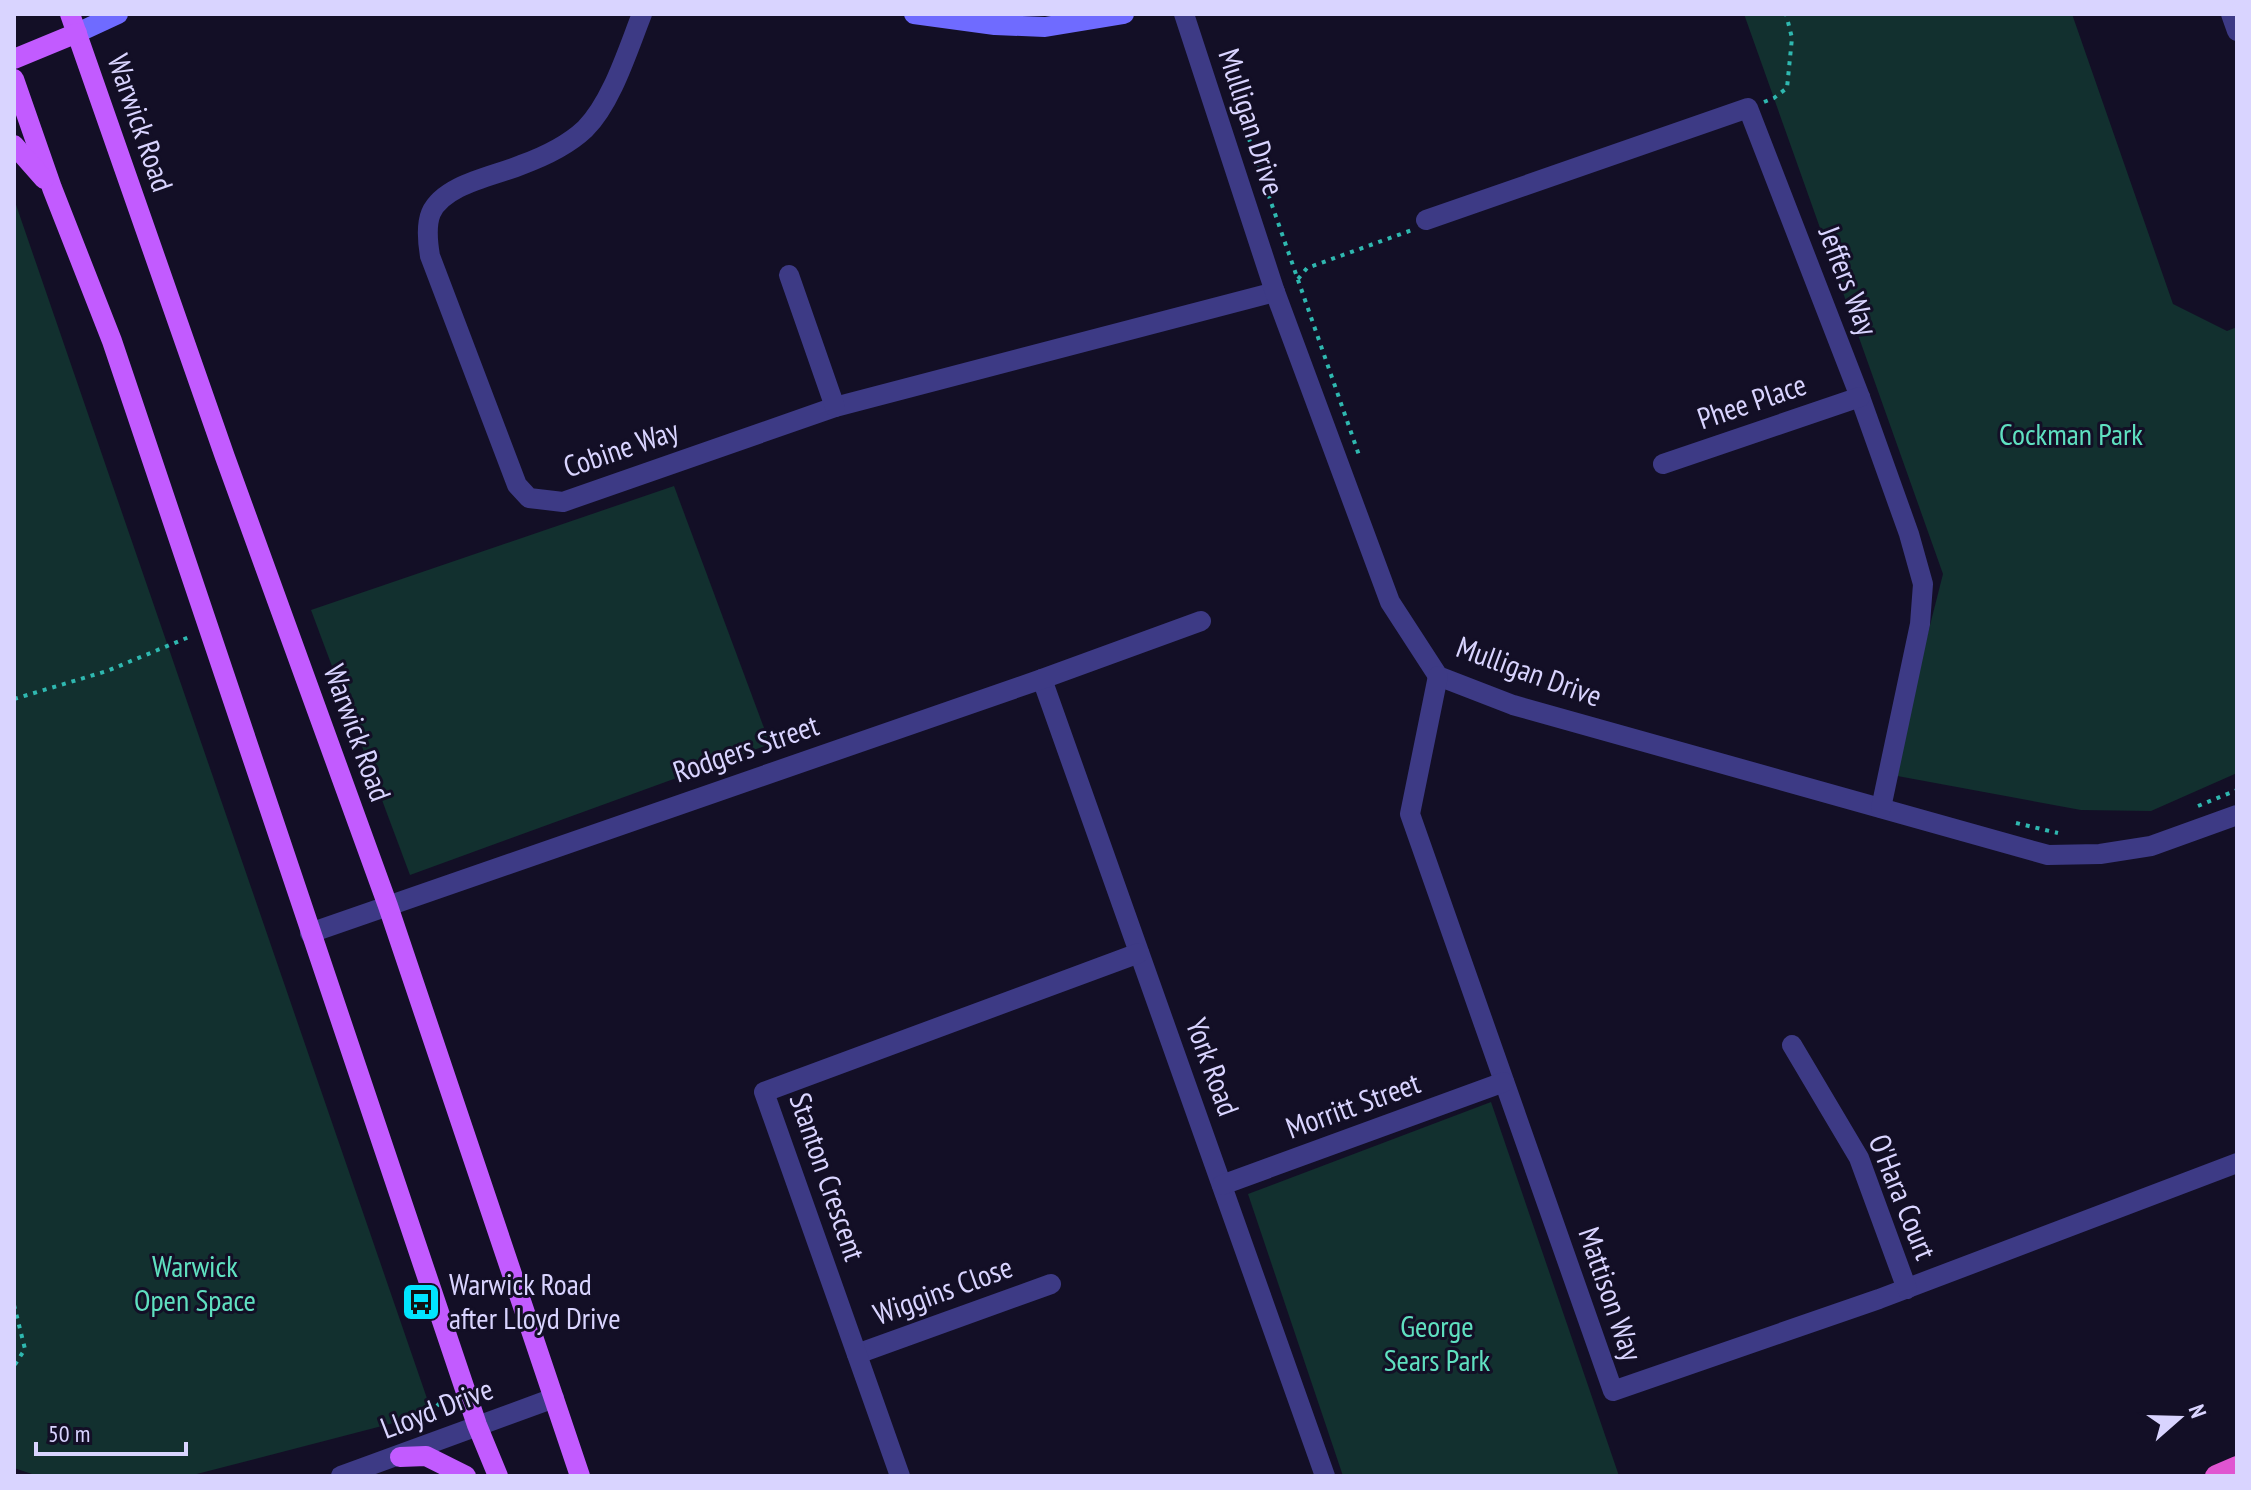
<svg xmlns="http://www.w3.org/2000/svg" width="2251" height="1490" font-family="'PT Sans Narrow',sans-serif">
<rect width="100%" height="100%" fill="#130f26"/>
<!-- green -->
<g fill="#12302f">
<path d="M 1744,14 L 2072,14 L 2173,304 L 2227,331 L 2237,327 L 2237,773 L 2151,811 L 2081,810 L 1892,775 L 1943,574 Z"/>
<path d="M 14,199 L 432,1413 L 189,1476 L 38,1476 L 14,1468 Z"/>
<path d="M 674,486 L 770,744 L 410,875 L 311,610 Z"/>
<path d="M 1491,1102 L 1619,1476 L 1343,1476 L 1248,1194 Z"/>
</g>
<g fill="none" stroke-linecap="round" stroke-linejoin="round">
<!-- path -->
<g stroke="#2fb8b0" stroke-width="4" stroke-dasharray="4 6" stroke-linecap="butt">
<path d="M 1764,102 L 1774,98 L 1787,88 L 1792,38 L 1786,14"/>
<path d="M 1242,119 L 1360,458"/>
<path d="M 1298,279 L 1307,268 L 1412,230"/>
<path d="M 14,699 L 107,671 L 189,637"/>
<path d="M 2198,806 L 2237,790"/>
<path d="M 2016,823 L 2058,833"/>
<path d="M 14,1305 L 25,1349 L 14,1366"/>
<path d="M 437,1403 L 450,1416"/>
</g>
<!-- minor -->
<g stroke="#3d3a85" stroke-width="20">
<path d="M 642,14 C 628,49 612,102 585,129 C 568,145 543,157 521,165 C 495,176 444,184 431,213 C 426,225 428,244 430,256 L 517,485 L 529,498 L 563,502 L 835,407 L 1275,292"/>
<path d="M 1184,14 L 1275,292 L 1390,602 L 1438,676 L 1513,705 L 2048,855 L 2100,854 L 2151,846 L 2237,815"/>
<path d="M 2231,14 L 2237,31"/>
<path d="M 1426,220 L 1748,108 L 1860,397 L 1909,534 L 1923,584 L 1920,624 L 1881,808"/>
<path d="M 789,275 L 835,407"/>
<path d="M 1663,464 L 1860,397"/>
<path d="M 1438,676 L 1410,814 L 1613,1391 L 1879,1299 L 2237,1163"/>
<path d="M 1042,679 L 1325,1476"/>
<path d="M 310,933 L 1042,679 L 1201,621"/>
<path d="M 1792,1045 L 1859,1158 L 1907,1289"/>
<path d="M 1222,1185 L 1504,1082"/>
<path d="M 857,1354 L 1051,1284"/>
<path d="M 341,1476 L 554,1398"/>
<path d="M 900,1476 L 764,1092 L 1139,953"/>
</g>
<!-- secondary -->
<g stroke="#6f6bff" stroke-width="20">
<path d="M 914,14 L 995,25 L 1045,27 L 1124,14"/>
<path d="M 77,33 L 118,14"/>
</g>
<!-- primary -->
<g stroke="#c25bff" stroke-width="20">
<path d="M 70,14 L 225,457 L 388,906 L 580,1476"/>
<path d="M 14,59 L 77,33"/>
<path d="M 14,79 L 52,188 L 112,341 L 477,1425 L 498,1476"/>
<path d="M 14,145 L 44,179"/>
<path d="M 400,1457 L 426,1456 L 466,1476"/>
</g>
<!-- trunk -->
<path stroke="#e055d1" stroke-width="22" d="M 2216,1476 L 2237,1467"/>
</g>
<!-- icons -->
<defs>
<symbol id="bus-square" viewBox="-11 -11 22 22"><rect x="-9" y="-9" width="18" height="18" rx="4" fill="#00e5ff" stroke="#130f26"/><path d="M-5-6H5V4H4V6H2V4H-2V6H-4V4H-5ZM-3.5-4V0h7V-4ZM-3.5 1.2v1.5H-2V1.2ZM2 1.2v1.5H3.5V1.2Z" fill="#111"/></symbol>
</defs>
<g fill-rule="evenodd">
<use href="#bus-square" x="399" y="1280" width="44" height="44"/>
</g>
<g text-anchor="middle" stroke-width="6" stroke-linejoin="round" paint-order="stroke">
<!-- street labels -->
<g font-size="30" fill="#d9d4ff" stroke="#130f26">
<text transform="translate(1251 122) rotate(72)" y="10">Mulligan Drive</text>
<text transform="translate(140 123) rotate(71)" y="10">Warwick Road</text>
<text transform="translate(1848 281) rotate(69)" y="10">Jeffers Way</text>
<text transform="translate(1752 402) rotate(-19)" y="10">Phee Place</text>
<text transform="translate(621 449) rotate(-19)" y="10">Cobine Way</text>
<text transform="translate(1529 672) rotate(20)" y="10">Mulligan Drive</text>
<text transform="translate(357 733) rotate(70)" y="10">Warwick Road</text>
<text transform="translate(746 749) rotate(-19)" y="10">Rodgers Street</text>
<text transform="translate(1212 1067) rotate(70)" y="10">York Road</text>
<text transform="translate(1353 1106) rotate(-20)" y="10">Morritt Street</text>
<text transform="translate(827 1177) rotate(71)" y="10">Stanton Crescent</text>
<text transform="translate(1902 1197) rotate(68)" y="10">O'Hara Court</text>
<text transform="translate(943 1291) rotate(-20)" y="10">Wiggins Close</text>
<text transform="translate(1610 1294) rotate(71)" y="10">Mattison Way</text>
<text transform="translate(437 1409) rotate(-21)" y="10">Lloyd Drive</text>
</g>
<!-- park labels -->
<g font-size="30" fill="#5fe0c0" stroke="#130f26">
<text x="2071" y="445">Cockman Park</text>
<text x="195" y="1277">Warwick<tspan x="195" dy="34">Open Space</tspan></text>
<text x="1437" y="1337">George<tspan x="1437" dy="34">Sears Park</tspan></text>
</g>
<!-- poi labels -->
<g font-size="30" fill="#d9d4ff" stroke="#130f26" text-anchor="start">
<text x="449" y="1295">Warwick Road<tspan x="449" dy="34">after Lloyd Drive</tspan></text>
</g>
</g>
<!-- border -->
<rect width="2251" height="1490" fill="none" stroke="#d9d4ff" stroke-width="32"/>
<!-- north arrow -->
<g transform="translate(2179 1418) rotate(70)" stroke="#130f26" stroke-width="6" paint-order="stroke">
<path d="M0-6L14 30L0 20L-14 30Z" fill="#d9d4ff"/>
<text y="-12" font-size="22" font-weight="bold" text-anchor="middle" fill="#d9d4ff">N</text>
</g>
<!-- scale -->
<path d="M36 1442v12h150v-12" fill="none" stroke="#d9d4ff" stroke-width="4"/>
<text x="48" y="1442" font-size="24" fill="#d9d4ff" stroke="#130f26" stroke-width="6" paint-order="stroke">50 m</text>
</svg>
